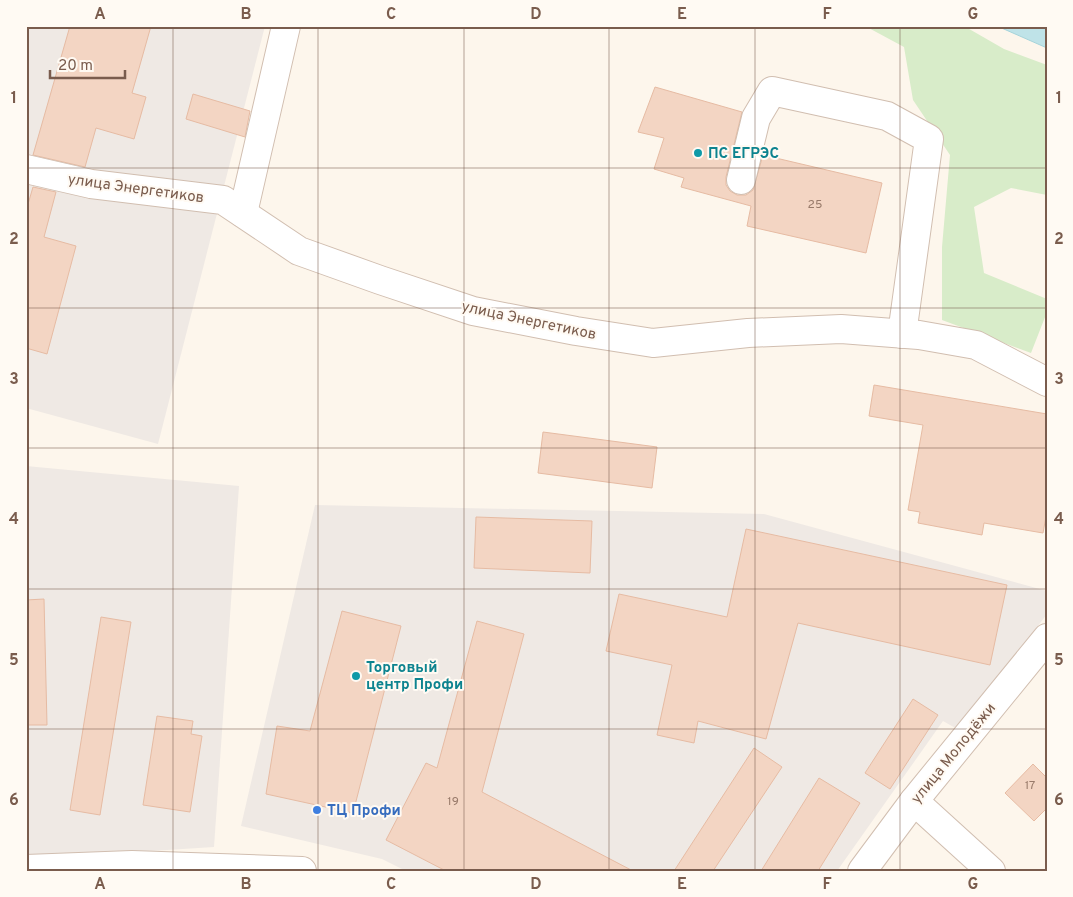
<svg xmlns="http://www.w3.org/2000/svg" width="1073" height="897" font-family="Overpass,sans-serif">
<rect width="100%" height="100%" fill="#fdf6ec"/>
<!-- industrial -->
<g fill="#efe9e4">
<path d="M 26,26 L 265,26 L 158,444 L 26,408 Z"/>
<path d="M 26,466 L 239,486 L 214,847 L 26,859 Z"/>
<path d="M 315,505 L 764,514 L 1047,591 L 1047,614 L 959,730 L 943,721 L 837,871 L 406,871 L 382,859 L 241,826 Z"/>
</g>
<!-- green -->
<path fill="#d8ecc9" d="M 865,26 L 964,26 L 1004,49 L 1047,65 L 1047,195 L 1011,188 L 974,207 L 984,273 L 1047,299 L 1047,312 L 1031,353 L 942,320 L 942,247 L 950,155 L 913,100 L 904,47 Z"/>
<!-- water -->
<path fill="#bfe3e8" stroke="#a5d3da" d="M 997,26 L 1047,26 L 1047,48 Z"/>
<!-- building -->
<g fill="#f3d5c3" stroke="#e6bba3">
<path d="M 70,26 L 151,26 L 132,93 L 146,97 L 134,139 L 96,128 L 85,167 L 33,155 Z"/>
<path d="M 655,87 L 742,112 L 726,177 L 726,185 L 730,191 L 737,195 L 746,195 L 753,190 L 763,155 L 882,183 L 866,253 L 747,226 L 751,206 L 681,187 L 684,178 L 654,169 L 664,138 L 638,132 Z"/>
<path d="M 193,94 L 250,111 L 245,137 L 186,119 Z"/>
<path d="M 33,187 L 56,192 L 44,237 L 76,246 L 47,354 L 26,348 L 26,211 Z"/>
<path d="M 874,385 L 1047,414 L 1047,511 L 1043,533 L 984,523 L 982,535 L 918,523 L 920,512 L 908,510 L 923,425 L 869,416 Z"/>
<path d="M 543,432 L 657,447 L 652,488 L 538,473 Z"/>
<path d="M 476,517 L 592,521 L 590,573 L 474,568 Z"/>
<path d="M 746,529 L 1007,585 L 990,665 L 798,623 L 766,739 L 698,721 L 694,743 L 657,735 L 672,665 L 606,651 L 619,594 L 727,617 Z"/>
<path d="M 44,599 L 47,725 L 26,725 L 26,600 Z"/>
<path d="M 342,611 L 401,626 L 353,813 L 266,794 L 277,726 L 310,731 Z"/>
<path d="M 101,617 L 131,622 L 100,815 L 70,810 Z"/>
<path d="M 477,621 L 524,634 L 482,792 L 633,871 L 446,871 L 386,840 L 426,763 L 437,768 Z"/>
<path d="M 913,699 L 938,715 L 890,789 L 865,773 Z"/>
<path d="M 157,716 L 193,721 L 191,734 L 202,736 L 190,812 L 143,805 Z"/>
<path d="M 754,748 L 782,767 L 713,871 L 674,871 Z"/>
<path d="M 1033,764 L 1047,778 L 1047,808 L 1034,821 L 1005,793 Z"/>
<path d="M 819,778 L 860,803 L 818,871 L 761,871 Z"/>
</g>
<g fill="none" stroke-linecap="round" stroke-linejoin="round">
<defs>
<g id="minor">
<path d="M 26,169 L 91,184 L 223,200 L 299,251 L 380,280 L 473,311 L 576,331 L 653,343 L 748,333 L 841,329 L 919,335 L 976,345 L 1047,382"/>
<path d="M 741,180 L 756,118 L 772,91 L 887,116 L 929,139 L 902,334"/>
<path d="M 243,213 L 286,26"/>
<path d="M 914,801 L 991,871"/>
<path d="M 26,869 L 132,865 L 302,871"/>
<path d="M 862,871 L 914,801 L 1047,638"/>
</g>
</defs>
<!-- minor casing -->
<use href="#minor" stroke="#d1beb0" stroke-width="30"/>
<!-- minor -->
<use href="#minor" stroke="#fff" stroke-width="28"/>
</g>
<!-- grid -->
<path fill="none" stroke="#7a5c4d" stroke-width="1" stroke-opacity="0.55" d="M 173,26 L 173,871M 318,26 L 318,871M 464,26 L 464,871M 609,26 L 609,871M 755,26 L 755,871M 900,26 L 900,871M 26,168 L 1047,168M 26,308 L 1047,308M 26,448 L 1047,448M 26,589 L 1047,589M 26,729 L 1047,729"/>
<!-- markers -->
<g fill="#0f9aa8" stroke="#fffaf3" stroke-width="2">
<circle cx="698" cy="153" r="5"/>
<circle cx="356" cy="676" r="5"/>
</g>
<circle fill="#3f7fe0" stroke="#fffaf3" stroke-width="2" cx="317" cy="810" r="5"/>
<g text-anchor="middle" stroke-width="4" stroke-linejoin="round" paint-order="stroke">
<!-- number labels -->
<g font-size="12" fill="#987a6a">
<text x="815" y="208">25</text>
<text x="1030" y="789">17</text>
<text x="453" y="805">19</text>
</g>
<!-- culture labels -->
<g font-size="15" font-weight="bold" fill="#0d838f" stroke="#fffaf3" text-anchor="start">
<text x="708" y="158">ПС ЕГРЭС</text>
<text x="366" y="672">Торговый<tspan x="366" dy="17">центр Профи</tspan></text>
</g>
<!-- street labels -->
<g font-size="15" fill="#7a5c4d" stroke="#fffaf3">
<text transform="translate(136 188) rotate(8)" y="5">улица Энергетиков</text>
<text transform="translate(529 320) rotate(12)" y="5">улица Энергетиков</text>
<text transform="translate(953 753) rotate(-51)" y="5">улица Молодёжи</text>
</g>
<!-- shop labels -->
<g font-size="15" font-weight="bold" fill="#366cbe" stroke="#fffaf3" text-anchor="start">
<text x="327" y="815">ТЦ Профи</text>
</g>
</g>
<!-- border -->
<rect width="1073" height="897" fill="none" stroke="#fffaf3" stroke-width="55"/>
<!-- scale -->
<path d="M50 70v8h75v-8" fill="none" stroke="#7a5c4d" stroke-width="2.5"/>
<text x="58" y="70" font-size="15" fill="#7a5c4d" stroke="#fffaf3" stroke-width="4" paint-order="stroke">20 m</text>
<rect x="28" y="28" width="1018" height="842" fill="none" stroke="#7a5c4d" stroke-width="2"/>
<g font-size="16" text-anchor="middle" font-weight="bold" fill="#7a5c4d">
<text x="100" y="19">A</text>
<text x="246" y="19">B</text>
<text x="391" y="19">C</text>
<text x="536" y="19">D</text>
<text x="682" y="19">E</text>
<text x="827" y="19">F</text>
<text x="973" y="19">G</text>
<text x="14" y="103">1</text>
<text x="1059" y="103">1</text>
<text x="14" y="244">2</text>
<text x="1059" y="244">2</text>
<text x="14" y="384">3</text>
<text x="1059" y="384">3</text>
<text x="14" y="524">4</text>
<text x="1059" y="524">4</text>
<text x="14" y="665">5</text>
<text x="1059" y="665">5</text>
<text x="14" y="805">6</text>
<text x="1059" y="805">6</text>
<text x="100" y="889">A</text>
<text x="246" y="889">B</text>
<text x="391" y="889">C</text>
<text x="536" y="889">D</text>
<text x="682" y="889">E</text>
<text x="827" y="889">F</text>
<text x="973" y="889">G</text>
</g>
</svg>
